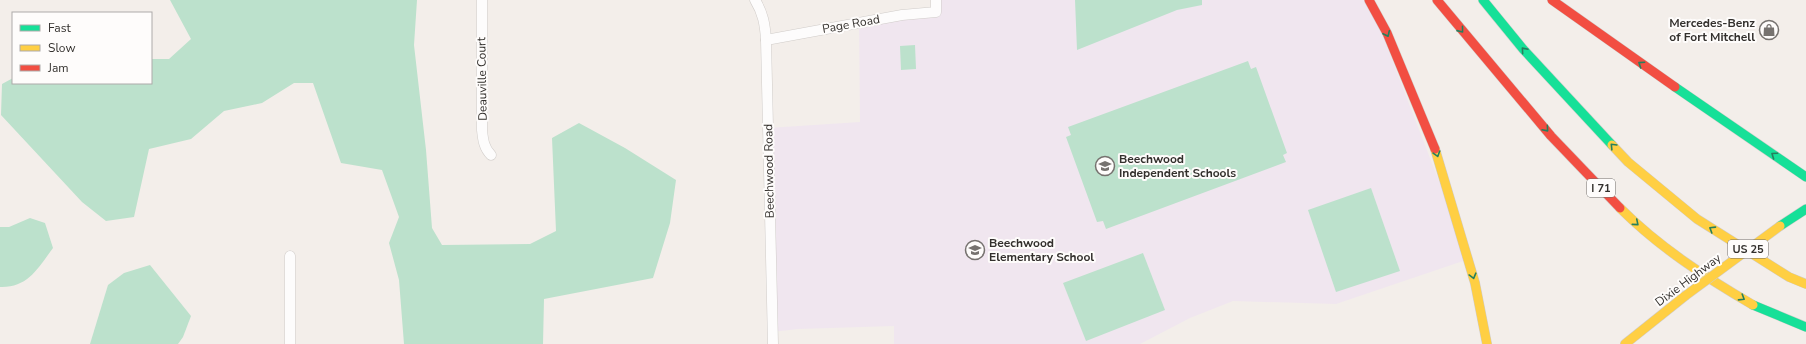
<svg xmlns="http://www.w3.org/2000/svg" width="1806" height="344" font-family="'Nunito Sans',sans-serif">
<rect width="100%" height="100%" fill="#f3eeea"/>
<!-- education -->
<path fill="#f0e6ef" d="M 936,0 L 1369,0 L 1469,259 L 1336,304 L 1233,301 L 1190,318 L 1140,344 L 894,344 L 894,326 L 798,329 L 772,332 L 768,128 L 860,122 L 859,23 L 936,12 Z"/>
<!-- green -->
<g fill="#bce1cc">
<path d="M 170,0 L 417,0 L 414,45 L 426,150 L 432,228 L 442,245 L 530,244 L 556,231 L 552,138 L 579,123 L 625,148 L 676,180 L 670,223 L 653,278 L 544,299 L 543,344 L 404,344 L 399,280 L 389,243 L 399,217 L 382,170 L 341,163 L 313,83 L 294,83 L 262,103 L 224,111 L 191,139 L 149,149 L 134,217 L 106,221 L 82,202 L 1,115 L 2,84 L 13,78 L 13,83 L 151,83 L 151,59 L 169,59 L 191,39 Z"/>
<path d="M 1075,0 L 1202,0 L 1202,5 L 1177,10 L 1077,50 Z"/>
<path d="M 915,45 L 916,69 L 901,70 L 900,46 Z"/>
<path d="M 1248,61 L 1251,69 L 1256,67 L 1287,153 L 1283,155 L 1286,162 L 1106,229 L 1103,221 L 1097,222 L 1066,137 L 1071,135 L 1068,127 Z"/>
<path d="M 1371,188 L 1400,271 L 1336,292 L 1308,210 Z"/>
<path d="M 30,218 L 45,223 L 53,248 C 38,268 28,288 0,287 L 0,227 L 9,227 Z"/>
<path d="M 1143,253 L 1165,310 L 1086,341 L 1063,283 Z"/>
<path d="M 150,265 L 191,316 L 183,337 L 178,344 L 90,344 L 108,285 L 124,273 Z"/>
</g>
<g fill="none" stroke-linecap="round" stroke-linejoin="round">
<defs>
<g id="street">
<path d="M 482,0 L 482,130 C 483,140 484,148 491,155"/>
<path d="M 755,0 C 763,13 765,24 766,40 L 773,344"/>
<path d="M 766,40 L 902,15 L 936,12 L 936,0"/>
<path d="M 290,344 L 290,256"/>
</g>
<g id="fast">
<path d="M 1483,0 L 1523,49 L 1612,145"/>
<path d="M 1675,87 L 1806,177"/>
<path d="M 1780,226 L 1806,209"/>
<path d="M 1753,305 L 1806,327"/>
</g>
<g id="slow">
<path d="M 1612,145 L 1628,162 L 1697,219 L 1789,277 L 1806,284"/>
<path d="M 1435,149 L 1475,283 L 1487,344"/>
<path d="M 1620,208 C 1659,247 1705,277 1753,305"/>
<path d="M 1625,344 L 1685,296"/>
</g>
<g id="jam">
<path d="M 1369,0 L 1387,33 L 1435,149"/>
<path d="M 1437,0 L 1551,136 L 1620,208"/>
<path d="M 1552,0 L 1675,87"/>
</g>
</defs>
<!-- street casing -->
<use href="#street" stroke="#d0ccc9" stroke-width="11"/>
<!-- fast casing -->
<use href="#fast" stroke="#d0ccc9" stroke-width="10"/>
<!-- slow casing -->
<use href="#slow" stroke="#d0ccc9" stroke-width="10"/>
<!-- jam casing -->
<use href="#jam" stroke="#d0ccc9" stroke-width="10"/>
<!-- street -->
<use href="#street" stroke="#fdfcfc" stroke-width="10"/>
<!-- fast -->
<use href="#fast" stroke="#16e098" stroke-width="9"/>
<!-- slow -->
<use href="#slow" stroke="#ffcf43" stroke-width="9"/>
<!-- jam -->
<use href="#jam" stroke="#f24e42" stroke-width="9"/>
<defs>
<path id="slow-bridge" d="M 1685,296 L 1780,226"/>
</defs>
<!-- slow-bridge casing -->
<use href="#slow-bridge" stroke="#d0ccc9" stroke-width="10" stroke-linecap="butt"/>
<!-- slow-bridge -->
<use href="#slow-bridge" stroke="#ffcf43" stroke-width="9"/>
</g>
<!-- one-way arrows -->
<defs><path id="oneway-chevron" d="M-2-3.5L2.5 0L-2 3.5" fill="none" stroke-width="1.6" stroke-linecap="round" stroke-linejoin="round"/></defs>
<g stroke="#267f5d">
<use href="#oneway-chevron" transform="translate(1461 30) rotate(51)"/>
<use href="#oneway-chevron" transform="translate(1387 34) rotate(65)"/>
<use href="#oneway-chevron" transform="translate(1524 50) rotate(-131)"/>
<use href="#oneway-chevron" transform="translate(1641 64) rotate(-146)"/>
<use href="#oneway-chevron" transform="translate(1546 129) rotate(49)"/>
<use href="#oneway-chevron" transform="translate(1613 146) rotate(-134)"/>
<use href="#oneway-chevron" transform="translate(1437 154) rotate(73)"/>
<use href="#oneway-chevron" transform="translate(1774 155) rotate(-145)"/>
<use href="#oneway-chevron" transform="translate(1636 223) rotate(40)"/>
<use href="#oneway-chevron" transform="translate(1712 229) rotate(-148)"/>
<use href="#oneway-chevron" transform="translate(1473 276) rotate(75)"/>
<use href="#oneway-chevron" transform="translate(1742 298) rotate(32)"/>
</g>
<!-- icons -->
<defs>
<symbol id="shop-ring" viewBox="-11 -11 22 22"><circle r="9.5" fill="#fefcfb" stroke="#76726f" stroke-width="1.5"/><path d="M-5-2.5h2.3a2.7 3.5 0 0 1 5.4 0H5L5.5 6h-11ZM-1.5-2.5h3a1.5 2.3 0 0 0-3 0Z" fill="#76726f"/></symbol>
<symbol id="school-ring" viewBox="-11 -11 22 22"><circle r="9.5" fill="#fefcfb" stroke="#76726f" stroke-width="1.5"/><path d="M0-5L7-2L0 1L-7-2ZM-4 1L0 2.5L4 1V4Q0 6-4 4Z" fill="#76726f"/></symbol>
</defs>
<g fill-rule="evenodd">
<use href="#shop-ring" x="1758" y="19" width="22" height="22"/>
<use href="#school-ring" x="1094" y="155" width="22" height="22"/>
<use href="#school-ring" x="964" y="239" width="22" height="22"/>
</g>
<g text-anchor="middle" stroke-width="4" stroke-linejoin="round" paint-order="stroke">
<!-- shield labels -->
<g fill="#fefcfb" stroke="#706d6b" stroke-width="1">
<rect x="1587" y="179" width="28" height="18" rx="3"/>
<rect x="1728" y="240" width="40" height="18" rx="3"/>
</g>
<g font-size="11" font-weight="bold" fill="#33302d">
<text x="1601" y="192">I 71</text>
<text x="1748" y="253">US 25</text>
</g>
<!-- poi labels -->
<g font-size="12" font-weight="bold" fill="#33302d" stroke="#fefcfb" text-anchor="start">
<text x="1755" y="27" text-anchor="end">Mercedes-Benz<tspan x="1755" dy="14">of Fort Mitchell</tspan></text>
<text x="1119" y="163">Beechwood<tspan x="1119" dy="14">Independent Schools</tspan></text>
<text x="989" y="247">Beechwood<tspan x="989" dy="14">Elementary School</tspan></text>
</g>
<!-- street labels -->
<g font-size="12" fill="#33302d" stroke="#fefcfb">
<text transform="translate(851 24) rotate(-10)" y="4">Page Road</text>
<text transform="translate(482 79) rotate(-91)" y="4">Deauville Court</text>
<text transform="translate(769 171) rotate(-91)" y="4">Beechwood Road</text>
<text transform="translate(1688 280) rotate(-37)" y="4">Dixie Highway</text>
</g>
</g>
<!-- legend -->
<rect x="12" y="12" width="140" height="72" fill="#fefcfb" stroke="#adaaa9"/>
<rect x="20" y="25" width="20" height="6" fill="#16e098" stroke="#adaaa9"/>
<text x="48" y="32" font-size="12" fill="#33302d">Fast</text>
<rect x="20" y="45" width="20" height="6" fill="#ffcf43" stroke="#adaaa9"/>
<text x="48" y="52" font-size="12" fill="#33302d">Slow</text>
<rect x="20" y="65" width="20" height="6" fill="#f24e42" stroke="#adaaa9"/>
<text x="48" y="72" font-size="12" fill="#33302d">Jam</text>
</svg>
